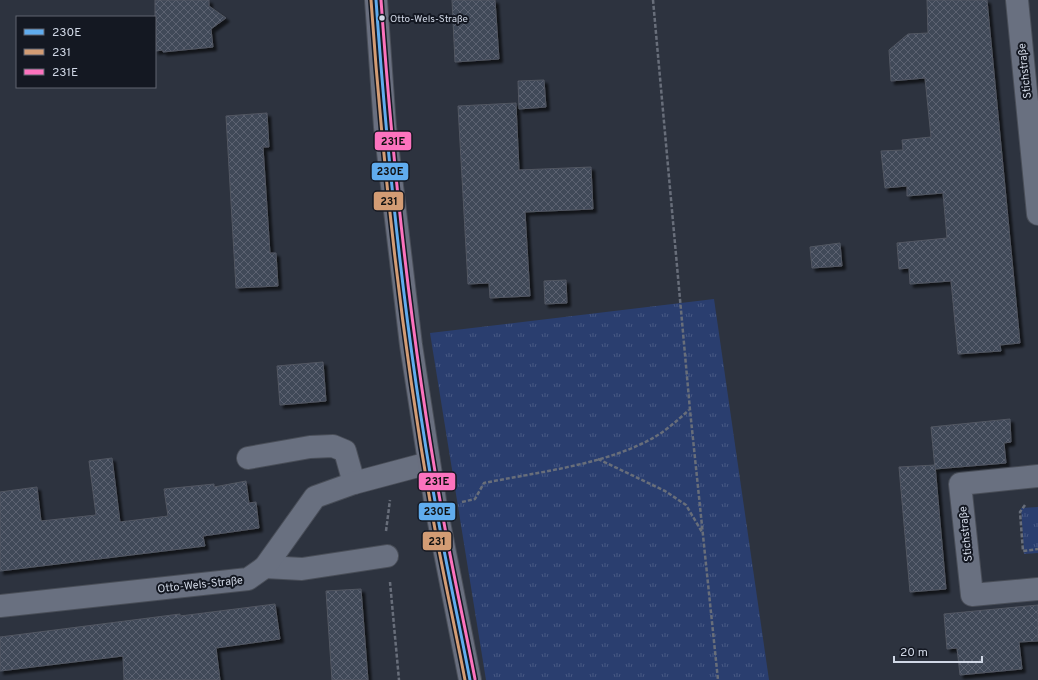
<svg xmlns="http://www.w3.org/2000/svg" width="1038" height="680" font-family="Overpass,sans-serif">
<defs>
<pattern id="grass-tufts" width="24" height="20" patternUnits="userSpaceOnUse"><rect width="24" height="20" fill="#2a3e6f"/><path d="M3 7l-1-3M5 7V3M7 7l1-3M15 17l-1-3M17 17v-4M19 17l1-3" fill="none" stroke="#485984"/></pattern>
<pattern id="building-cross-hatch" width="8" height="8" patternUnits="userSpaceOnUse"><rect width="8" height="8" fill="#404859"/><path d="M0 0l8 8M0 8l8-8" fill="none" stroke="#5b6271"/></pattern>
<filter id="shadow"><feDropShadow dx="3.5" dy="3.5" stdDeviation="1" flood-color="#0009"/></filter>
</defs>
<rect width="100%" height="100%" fill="#2d333f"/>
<!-- grass -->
<g fill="url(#grass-tufts)">
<path d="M 714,299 L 769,680 L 486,680 L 430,333 Z"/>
<path d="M 1038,507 L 1038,553 L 1024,554 L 1021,508 Z"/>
</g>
<!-- building -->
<g fill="url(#building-cross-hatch)" stroke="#525762" filter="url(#shadow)">
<path d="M 155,0 L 209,0 L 209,6 L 226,18 L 211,29 L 213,47 L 163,52 L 163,50 L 155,51 Z"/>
<path d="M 452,0 L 495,0 L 499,59 L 455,62 Z"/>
<path d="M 927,0 L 987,0 L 1020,343 L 1000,345 L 1001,351 L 958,354 L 951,281 L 910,284 L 909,268 L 899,269 L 897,243 L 947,238 L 943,193 L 907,196 L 907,186 L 885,188 L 881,151 L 903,150 L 902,140 L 931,137 L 925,78 L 891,81 L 889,50 L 908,34 L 928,33 Z"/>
<path d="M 544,80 L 546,107 L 519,109 L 518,81 Z"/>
<path d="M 516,103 L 519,170 L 591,167 L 593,209 L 525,212 L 530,296 L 490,298 L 489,283 L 468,284 L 458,106 Z"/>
<path d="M 267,113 L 269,147 L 263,147 L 270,253 L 276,253 L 278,286 L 236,288 L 226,116 Z"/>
<path d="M 840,243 L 842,266 L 812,268 L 810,247 Z"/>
<path d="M 566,280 L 567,303 L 545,304 L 544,281 Z"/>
<path d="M 323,362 L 326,401 L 280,405 L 277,366 Z"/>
<path d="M 1010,419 L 1011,442 L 1004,443 L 1006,463 L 935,469 L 931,427 Z"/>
<path d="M 112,458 L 120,522 L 168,516 L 164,489 L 214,484 L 214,487 L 246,481 L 249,503 L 256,502 L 259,528 L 203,536 L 205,546 L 0,571 L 0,492 L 37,487 L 41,521 L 96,515 L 89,461 Z"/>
<path d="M 935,465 L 946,589 L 910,592 L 899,467 Z"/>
<path d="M 361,589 L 368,680 L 332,680 L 326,591 Z"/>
<path d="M 275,604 L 280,639 L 216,648 L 220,680 L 124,680 L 123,656 L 0,671 L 0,637 L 180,614 L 180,616 Z"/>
<path d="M 1038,605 L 1038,641 L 1019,642 L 1022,669 L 960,675 L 957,648 L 947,649 L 944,614 Z"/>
</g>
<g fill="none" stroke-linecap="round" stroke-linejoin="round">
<defs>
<g id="minor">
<path d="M 1017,0 L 1038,214"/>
<path d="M 248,458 L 310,447 L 333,446 L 345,451 L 354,483"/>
<path d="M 1038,476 L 960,484 L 972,595 L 1038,589"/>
<path d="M 265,567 L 302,569 L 387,556"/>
<path d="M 0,606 L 248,579 L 265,567 L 315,497 L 354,483 L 429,463"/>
</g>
<path id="major" d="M 376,0 L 385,127 L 411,345 L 436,507 L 470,680"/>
</defs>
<!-- minor casing -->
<use href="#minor" stroke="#494e58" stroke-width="24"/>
<!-- major casing -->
<use href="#major" stroke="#494e58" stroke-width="24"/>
<!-- path -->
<g stroke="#686e7a" stroke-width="2.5" stroke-dasharray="4 2" stroke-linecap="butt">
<path d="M 653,0 L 690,410 L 718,680"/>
<path d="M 598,459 L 665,491 L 686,505 L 702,532"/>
<path d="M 462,502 L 475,499 L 484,483 C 538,472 611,464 658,435 C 669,428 679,419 689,410"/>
<path d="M 1025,505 L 1020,512 L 1023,551 L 1038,549"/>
<path d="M 386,531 L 390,500"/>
<path d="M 390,582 L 399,680"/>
</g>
<!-- minor -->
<use href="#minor" stroke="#697080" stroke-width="22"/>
<!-- major -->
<use href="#major" stroke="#696f7f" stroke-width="22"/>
<defs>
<path id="bus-1" d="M 376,0 C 388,170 406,340 436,507 C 446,565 459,622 470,680"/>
<path id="bus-2" d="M 371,0 C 383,170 402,340 431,507 C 441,565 454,622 465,680"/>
<path id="bus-3" d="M 381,0 C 393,169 411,339 441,506 C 451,564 464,622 475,679"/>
</defs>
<!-- bus-1 casing -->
<use href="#bus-1" stroke="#141822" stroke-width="6"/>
<!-- bus-2 casing -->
<use href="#bus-2" stroke="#141822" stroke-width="6"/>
<!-- bus-3 casing -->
<use href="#bus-3" stroke="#141822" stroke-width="6"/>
<!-- bus-1 -->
<use href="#bus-1" stroke="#60acee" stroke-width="3"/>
<!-- bus-2 -->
<use href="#bus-2" stroke="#d39c74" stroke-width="3"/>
<!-- bus-3 -->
<use href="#bus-3" stroke="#fc73be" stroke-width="3"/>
</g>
<!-- markers -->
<circle fill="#d1d8e6" stroke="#141822" stroke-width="1.5" cx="382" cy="18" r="3.5"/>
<g text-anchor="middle" stroke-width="4" stroke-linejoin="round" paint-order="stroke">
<!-- bus labels -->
<g font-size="10" fill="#d1d8e6" stroke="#141822" text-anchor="start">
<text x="390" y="22">Otto-Wels-Straße</text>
</g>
<!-- street labels -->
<g font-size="11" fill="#d1d8e6" stroke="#141822">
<text transform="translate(1024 71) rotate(-96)" y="4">Stichstraße</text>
<text transform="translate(965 534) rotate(-96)" y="4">Stichstraße</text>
<text transform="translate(200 584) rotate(-6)" y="4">Otto-Wels-Straße</text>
</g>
</g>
<g stroke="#141822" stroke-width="1.5">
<rect x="374" y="131" width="38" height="20" rx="4" fill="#fc73be"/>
<rect x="371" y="162" width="38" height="19" rx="4" fill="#60acee"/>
<rect x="373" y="191" width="31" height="20" rx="4" fill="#d39c74"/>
<rect x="418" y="472" width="38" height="19" rx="4" fill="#fc73be"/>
<rect x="418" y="502" width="38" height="19" rx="4" fill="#60acee"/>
<rect x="422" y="531" width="30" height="20" rx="4" fill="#d39c74"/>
</g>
<g font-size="11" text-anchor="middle" font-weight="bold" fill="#111">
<text x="393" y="145">231E</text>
<text x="390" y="175">230E</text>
<text x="389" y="205">231</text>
<text x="437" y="485">231E</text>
<text x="437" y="515">230E</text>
<text x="437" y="545">231</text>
</g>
<!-- legend -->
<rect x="16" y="16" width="140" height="72" fill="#141822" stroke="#606570"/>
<rect x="24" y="29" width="20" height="6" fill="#60acee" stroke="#606570"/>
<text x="52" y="36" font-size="12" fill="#d1d8e6">230E</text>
<rect x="24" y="49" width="20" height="6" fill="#d39c74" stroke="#606570"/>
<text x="52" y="56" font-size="12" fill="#d1d8e6">231</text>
<rect x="24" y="69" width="20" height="6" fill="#fc73be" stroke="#606570"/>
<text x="52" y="76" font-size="12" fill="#d1d8e6">231E</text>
<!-- scale -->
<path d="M894 656v6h88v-6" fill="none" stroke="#d1d8e6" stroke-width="2"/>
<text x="900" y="656" font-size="12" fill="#d1d8e6" stroke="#141822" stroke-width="3" paint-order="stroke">20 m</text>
</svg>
